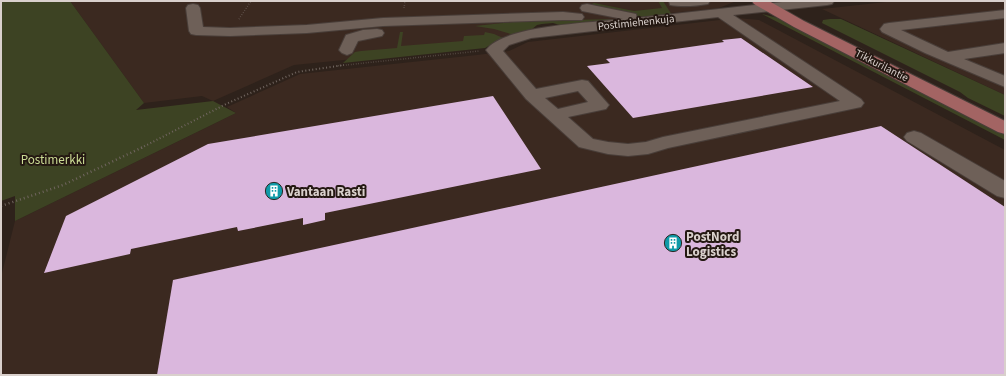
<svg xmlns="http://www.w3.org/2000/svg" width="1006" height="376" font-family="'Source Sans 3',sans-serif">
<rect width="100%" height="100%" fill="#2e221b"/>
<!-- built -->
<g fill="#3b2920">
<path d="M 70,1 L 733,1 L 734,2 L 719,8 L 565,24 L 558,21 L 534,23 L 530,28 L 473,47 L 294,65 L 213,101 L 202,96 L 144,103 Z"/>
<path d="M 895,1 L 1005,1 L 1005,95 L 822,9 Z"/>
<path d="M 737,18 L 759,20 L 1005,150 L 1005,375 L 1,375 L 1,277 L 15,221 L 236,113 L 227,107 L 300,74 L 477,55 L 509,51 L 528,42 Z"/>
</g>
<!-- green -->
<g fill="#3d4323">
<path d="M 1,1 L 70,1 L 144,103 L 136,110 L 213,101 L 236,113 L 15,221 L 15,196 L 1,201 Z"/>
<path d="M 658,1 L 663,1 L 672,15 L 643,17 L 589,5 L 594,3 L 634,11 L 662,8 Z"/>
<path d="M 762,14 L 782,19 L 1005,131 L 1005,140 Z"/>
<path d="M 616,19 L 563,26 L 553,23 L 542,24 L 537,25 L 531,30 L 514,35 L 494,29 L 475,26 L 523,21 Z"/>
<path d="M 830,19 L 841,19 L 1005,95 L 1005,116 L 968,98 L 960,92 L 822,23 L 823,20 Z"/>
<path d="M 400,32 L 403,32 L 401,46 L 463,41 L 464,36 L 484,35 L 485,32 L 494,34 L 503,38 L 485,48 L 343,63 L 355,52 L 361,51 L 397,48 Z"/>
</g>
<!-- building -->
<g fill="#dab7dd">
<path d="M 741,38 L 813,87 L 633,118 L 587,66 L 610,63 L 606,59 L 724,42 L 722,40 Z"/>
<path d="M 493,96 L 541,169 L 325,213 L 325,220 L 303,225 L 303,218 L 238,231 L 237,227 L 131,249 L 130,254 L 44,273 L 66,216 L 208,144 Z"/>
<path d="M 881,126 L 1005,207 L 1005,375 L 157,375 L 173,280 Z"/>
</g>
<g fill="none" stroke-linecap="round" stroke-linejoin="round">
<defs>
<g id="minor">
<path d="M 669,1 L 710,1 L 708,4 C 697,6 681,7 670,5 Z"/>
<path d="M 791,1 L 834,1 L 832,4 L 827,5 L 733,15 L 861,99 L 864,103 L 861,107 L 668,148 L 648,154 L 628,156 L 608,154 L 579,147 L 526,99 L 486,50 C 504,25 592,23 623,19 L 582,11 L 580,8 L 582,5 L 587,4 L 636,14 L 637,18 ZM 718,17 L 840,101 L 663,137 L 646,142 L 628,144 L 608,142 L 593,139 L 568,117 L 606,109 L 609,105 L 588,81 L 582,80 L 536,89 L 503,51 L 509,45 L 531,38 ZM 578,91 L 588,102 L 558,109 L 545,98 Z"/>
<path d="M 193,4 L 198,5 L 200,8 L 203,27 L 230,28 L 307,25 L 383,18 L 563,12 L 582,14 L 584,17 L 582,20 L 563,20 L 383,26 L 307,33 L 230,36 L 196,35 L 191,34 L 189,31 L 186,8 L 188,5 Z"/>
<path d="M 1005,10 L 1005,18 L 901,30 L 948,52 L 1005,43 L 1005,53 L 964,59 L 1005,76 L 1005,87 L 925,53 L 882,32 L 880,29 L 884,24 L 889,23 Z"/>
<path d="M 377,29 L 382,30 L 384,33 L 382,36 L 358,41 L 352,53 L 347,55 L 342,53 L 339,50 L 346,35 L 363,30 Z"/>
<path d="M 914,131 L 921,133 L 1005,181 L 1005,198 L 997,196 L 907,141 L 904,137 L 907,133 Z"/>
</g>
<path id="major" d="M 752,1 L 769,1 L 804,21 L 1005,121 L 1005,134 L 998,132 L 794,27 L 754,4 Z"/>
</defs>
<!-- minor casing -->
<use href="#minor" stroke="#493e39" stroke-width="2"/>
<!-- major casing -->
<use href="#major" stroke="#493e39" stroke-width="2"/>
<!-- path-far2 -->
<g stroke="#70655f" stroke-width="1.5" stroke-dasharray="0.5 2" stroke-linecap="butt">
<path d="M 404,8 L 405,1"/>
<path d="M 239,19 L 251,1"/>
<path d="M 336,66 L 479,51"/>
</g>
<!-- path-far1 -->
<path stroke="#70655f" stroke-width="2" stroke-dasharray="1 2.5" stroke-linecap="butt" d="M 141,148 L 226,104 L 297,72 L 344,65"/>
<!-- path -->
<path stroke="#70655f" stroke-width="2.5" stroke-dasharray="1 3" stroke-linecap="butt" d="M 1,206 L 63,185 L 143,147"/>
<!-- minor -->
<use href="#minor" fill="#6e6058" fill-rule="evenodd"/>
<!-- major -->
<use href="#major" fill="#a36463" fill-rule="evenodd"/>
</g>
<!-- icons -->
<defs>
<symbol id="building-disc" viewBox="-11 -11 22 22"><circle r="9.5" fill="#0f9aa8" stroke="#241812"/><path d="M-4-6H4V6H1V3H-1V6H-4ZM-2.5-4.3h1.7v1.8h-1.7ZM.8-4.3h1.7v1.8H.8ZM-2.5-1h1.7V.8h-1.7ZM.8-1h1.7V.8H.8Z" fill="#fff"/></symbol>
</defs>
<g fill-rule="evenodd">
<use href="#building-disc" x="264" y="181" width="20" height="20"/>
<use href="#building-disc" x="663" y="233" width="20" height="20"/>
</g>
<g text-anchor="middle" stroke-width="4" stroke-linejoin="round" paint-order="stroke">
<!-- far-street labels -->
<g font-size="11" fill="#d9d0cc" stroke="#241812">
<text transform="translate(636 22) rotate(-6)" y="4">Postimiehenkuja</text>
<text transform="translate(882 65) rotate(27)" y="4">Tikkurilantie</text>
</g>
<!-- park labels -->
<g font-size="13" fill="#ccdc95" stroke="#241812">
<text x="53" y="164">Postimerkki</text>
</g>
<!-- poi labels -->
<g font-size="13" font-weight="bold" fill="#d9d0cc" stroke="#241812" text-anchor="start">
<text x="287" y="196">Vantaan Rasti</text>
<text x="686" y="241">PostNord<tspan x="686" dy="15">Logistics</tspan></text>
</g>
</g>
<!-- border -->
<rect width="1006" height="376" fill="none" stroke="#d9d0cc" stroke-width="4"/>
</svg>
